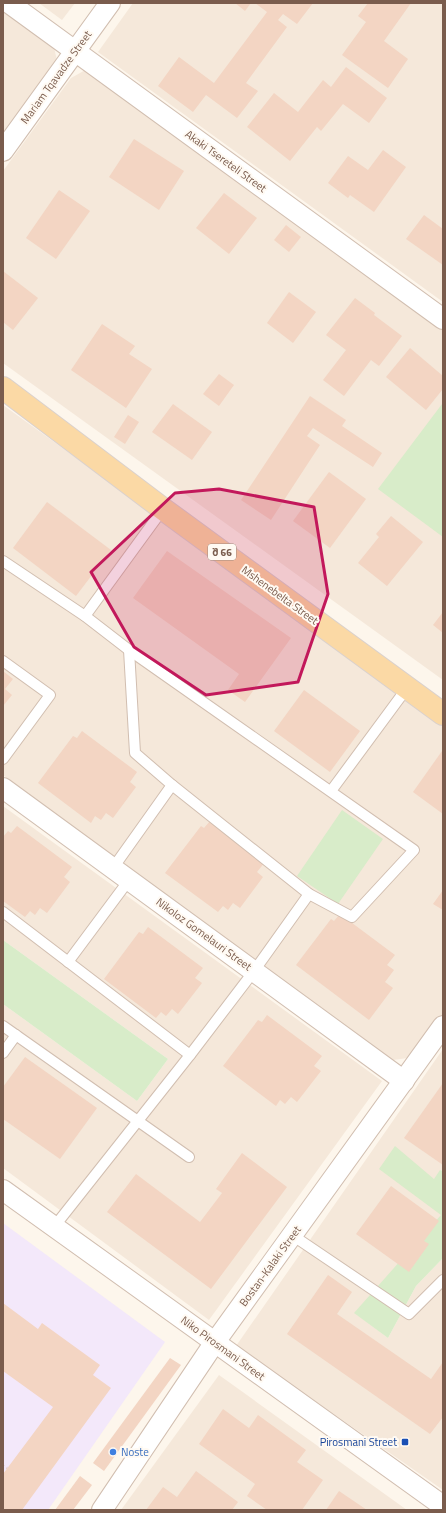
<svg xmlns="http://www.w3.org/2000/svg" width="446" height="1513" font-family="'Titillium Web','Noto Sans Georgian',sans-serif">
<rect width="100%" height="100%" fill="#fdf6ec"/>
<!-- residential -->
<g fill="#f5e8da">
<path d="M 39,3 L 75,3 L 62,20 Z"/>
<path d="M 133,3 L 443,3 L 443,302 L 98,52 Z"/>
<path d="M 3,6 L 53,42 L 57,61 L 3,136 Z"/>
<path d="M 89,68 L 443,324 L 443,680 L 3,363 L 3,171 L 71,78 Z"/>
<path d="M 3,405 L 443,723 L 443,1018 L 415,1057 L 393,1060 L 3,775 Z"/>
<path d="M 3,806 L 382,1081 L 209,1320 L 3,1168 L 3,1004 L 137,1101 L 168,1059 L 3,940 Z"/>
<path d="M 443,1049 L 443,1171 L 440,1170 L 442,1215 L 355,1313 L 388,1338 L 416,1286 L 443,1258 L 443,1490 L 236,1346 Z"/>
<path d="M 219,1375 L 407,1510 L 121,1510 Z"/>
</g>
<!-- education -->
<path fill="#f3e8fa" d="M 3,1223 L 165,1342 L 48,1510 L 3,1510 Z"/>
<!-- green -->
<g fill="#d8ecc9">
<path d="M 442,404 L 443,404 L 443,537 L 378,489 Z"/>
<path d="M 342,810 L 383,839 L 338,904 L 297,876 Z"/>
<path d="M 3,940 L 168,1059 L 137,1101 L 3,1004 Z"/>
<path d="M 395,1146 L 434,1179 L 440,1170 L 443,1171 L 443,1258 L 416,1286 L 388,1338 L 354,1313 L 441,1215 L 379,1169 Z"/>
</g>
<!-- building -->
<g fill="#f3d5c3">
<path d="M 235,3 L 251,3 L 245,11 Z"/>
<path d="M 255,3 L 313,3 L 297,24 L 283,14 L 278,20 L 287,27 L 246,83 L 258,91 L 237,118 L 206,95 L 193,112 L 158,86 L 179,57 L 214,83 L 267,12 Z"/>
<path d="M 368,3 L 411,3 L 384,41 L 408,59 L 388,88 L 342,55 L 366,22 L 358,16 Z"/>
<path d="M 346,67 L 387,98 L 369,123 L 343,104 L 321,131 L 317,127 L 290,161 L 247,127 L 274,93 L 298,112 L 323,80 L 331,87 Z"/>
<path d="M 134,139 L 184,171 L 159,210 L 109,177 Z"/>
<path d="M 383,150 L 406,167 L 374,212 L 350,195 L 348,198 L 328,183 L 348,156 L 368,170 Z"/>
<path d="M 59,190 L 90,211 L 56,259 L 26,238 Z"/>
<path d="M 224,193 L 257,218 L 229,254 L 196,228 Z"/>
<path d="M 424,215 L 443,229 L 443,265 L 406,239 Z"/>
<path d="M 286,225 L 301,237 L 289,252 L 274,240 Z"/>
<path d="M 3,271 L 38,298 L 13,330 L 3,322 Z"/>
<path d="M 289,292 L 316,312 L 293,343 L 267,323 Z"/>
<path d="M 355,298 L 375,313 L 374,315 L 402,336 L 379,366 L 371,360 L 344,396 L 323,380 L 346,350 L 326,335 Z"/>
<path d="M 102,324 L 135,346 L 129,354 L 152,369 L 126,408 L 71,370 Z"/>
<path d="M 410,348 L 443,376 L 443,389 L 426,410 L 386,377 Z"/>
<path d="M 219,374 L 234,385 L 219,406 L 203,394 Z"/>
<path d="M 310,396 L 346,420 L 342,426 L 382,453 L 373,467 L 313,428 L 307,436 L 320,445 L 271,520 L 241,500 Z"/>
<path d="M 173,404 L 212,432 L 192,460 L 152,432 Z"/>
<path d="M 128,415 L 139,422 L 125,444 L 114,437 Z"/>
<path d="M 329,472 L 366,499 L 330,548 L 293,521 Z"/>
<path d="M 47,502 L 111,550 L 76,596 L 13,548 Z"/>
<path d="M 391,516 L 423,542 L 387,586 L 358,563 L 379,537 L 376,534 Z"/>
<path d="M 167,551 L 291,638 L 245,702 L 228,690 L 239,674 L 133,598 Z"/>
<path d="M 443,612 L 443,633 L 433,625 Z"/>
<path d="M 3,671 L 13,679 L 5,689 L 12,695 L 3,706 Z"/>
<path d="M 304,690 L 360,731 L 330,772 L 274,731 Z"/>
<path d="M 82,731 L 137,772 L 130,782 L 136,787 L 113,818 L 106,813 L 101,820 L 95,816 L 91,823 L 38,783 L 73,736 L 77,738 Z"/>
<path d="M 442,751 L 443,752 L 443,814 L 413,792 Z"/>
<path d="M 210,821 L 265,862 L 257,872 L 263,877 L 240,908 L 233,903 L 228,910 L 223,906 L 218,912 L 165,873 L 201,826 L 204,828 Z"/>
<path d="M 17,826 L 72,867 L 64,877 L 70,882 L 47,913 L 40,908 L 35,915 L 30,911 L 25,917 L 3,901 L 3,837 L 8,831 L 11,833 Z"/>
<path d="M 443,890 L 443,910 L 433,904 Z"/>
<path d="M 340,914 L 395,955 L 387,965 L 394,970 L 385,982 L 393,988 L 369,1020 L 296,965 L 331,919 L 334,921 Z"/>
<path d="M 148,927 L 203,968 L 195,978 L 202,983 L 178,1014 L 172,1009 L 166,1016 L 161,1012 L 156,1018 L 104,979 L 139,932 L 143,934 Z"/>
<path d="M 267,1015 L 322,1056 L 314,1066 L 321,1071 L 297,1102 L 291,1097 L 285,1104 L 280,1100 L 276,1106 L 223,1066 L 258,1020 L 262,1022 Z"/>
<path d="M 25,1057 L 97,1108 L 60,1159 L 3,1119 L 3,1087 Z"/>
<path d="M 443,1083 L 443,1165 L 404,1138 Z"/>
<path d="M 242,1153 L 287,1187 L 211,1289 L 107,1212 L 136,1174 L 200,1222 L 222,1193 L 216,1189 Z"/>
<path d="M 391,1186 L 439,1221 L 424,1241 L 429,1244 L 409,1272 L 356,1234 Z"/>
<path d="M 328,1275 L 352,1292 L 337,1314 L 431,1379 L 443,1362 L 443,1417 L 430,1434 L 287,1334 Z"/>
<path d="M 3,1303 L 38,1329 L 42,1323 L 100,1365 L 93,1375 L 111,1388 L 22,1510 L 3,1510 L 3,1474 L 53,1407 L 3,1371 Z"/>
<path d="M 170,1358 L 181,1365 L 104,1471 L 93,1463 Z"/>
<path d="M 223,1409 L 249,1428 L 258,1415 L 306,1450 L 297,1462 L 323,1480 L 302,1510 L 267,1510 L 247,1496 L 255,1484 L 199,1444 Z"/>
<path d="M 196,1471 L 238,1502 L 232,1510 L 146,1510 L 163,1487 L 177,1497 Z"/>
<path d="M 80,1476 L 92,1485 L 73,1510 L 55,1510 Z"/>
<path d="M 339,1491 L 367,1510 L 326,1510 Z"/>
</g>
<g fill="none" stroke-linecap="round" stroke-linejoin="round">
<defs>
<g id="lane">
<path d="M 3,561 L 85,616 L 129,650 L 414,850 L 352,917 L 309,894 L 172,785 L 113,868"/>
<path d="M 85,616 L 163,509"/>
<path d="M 129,650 L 135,753 L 172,785"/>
<path d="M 3,661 L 50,695 L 3,759"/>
<path d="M 331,791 L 407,688"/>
<path d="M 3,912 L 190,1055 L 254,971 L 309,894"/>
<path d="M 68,962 L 129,880"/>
<path d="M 3,1026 L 189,1157"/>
<path d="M 3,1053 L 16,1035"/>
<path d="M 54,1227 L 190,1055"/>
<path d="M 292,1235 L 409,1314 L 443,1280"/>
</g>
<g id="street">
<path d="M 9,3 L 443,319"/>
<path d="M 3,151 L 110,3"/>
<path d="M 3,788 L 404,1081"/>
<path d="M 3,1190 L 443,1506"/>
<path d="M 102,1510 L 215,1342 L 443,1026"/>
</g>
<path id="primary" d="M 3,388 L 163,509 L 443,714"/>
</defs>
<!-- lane casing -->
<use href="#lane" stroke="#d1beb0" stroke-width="12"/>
<!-- street casing -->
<use href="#street" stroke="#d1beb0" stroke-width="22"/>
<!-- primary casing -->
<use href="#primary" stroke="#dad1cd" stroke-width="24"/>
<!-- path -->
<path stroke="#d9b8a5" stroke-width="2.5" stroke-dasharray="1 3" stroke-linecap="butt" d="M 3,1466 L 7,1468"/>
<!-- lane -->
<use href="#lane" stroke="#fff" stroke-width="10"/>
<!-- street -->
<use href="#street" stroke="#fff" stroke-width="20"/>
<!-- primary -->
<use href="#primary" stroke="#fbd9a5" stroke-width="22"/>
</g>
<!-- marked area -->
<path fill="#c2185b" fill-opacity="0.2" stroke="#c2185b" stroke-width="3" stroke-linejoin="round" d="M 219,489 L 314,507 L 328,594 L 298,682 L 206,695 L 134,647 L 91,572 L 175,493 Z"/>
<!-- markers -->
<rect fill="#1a4fb4" stroke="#fffaf3" stroke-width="1.5" x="401" y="1438" width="8" height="8" rx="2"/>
<circle fill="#3f7fe0" stroke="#fffaf3" stroke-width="1.5" cx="113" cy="1452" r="4"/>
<g text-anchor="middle" stroke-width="4" stroke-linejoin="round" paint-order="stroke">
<!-- shield labels -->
<rect fill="#fffaf3" stroke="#a28b7f" stroke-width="1" x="208" y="544" width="28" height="16" rx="3"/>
<g font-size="10" font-weight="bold" fill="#7a5c4d">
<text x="222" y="556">შ 66</text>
</g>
<!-- street labels -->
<g font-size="11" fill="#7a5c4d" stroke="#fffaf3">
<text transform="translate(56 77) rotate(-54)" y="4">Mariam Tqavadze Street</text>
<text transform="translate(226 161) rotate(36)" y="4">Akaki Tsereteli Street</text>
<text transform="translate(280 595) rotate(36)" y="4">Mshenebelta Street</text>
<text transform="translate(204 934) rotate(36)" y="4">Nikoloz Gomelauri Street</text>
<text transform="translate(270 1266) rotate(-54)" y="4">Bostan-Kalaki Street</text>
<text transform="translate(223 1348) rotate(36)" y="4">Niko Pirosmani Street</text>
</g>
<!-- transit labels -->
<g font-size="11" fill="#164399" stroke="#fffaf3" text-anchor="end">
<text x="397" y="1446">Pirosmani Street</text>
</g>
<!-- shop labels -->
<g font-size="11" fill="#366cbe" stroke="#fffaf3" text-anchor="start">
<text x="121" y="1456">Noste</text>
</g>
</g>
<!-- border -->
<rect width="446" height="1513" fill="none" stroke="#7a5c4d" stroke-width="8"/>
</svg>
